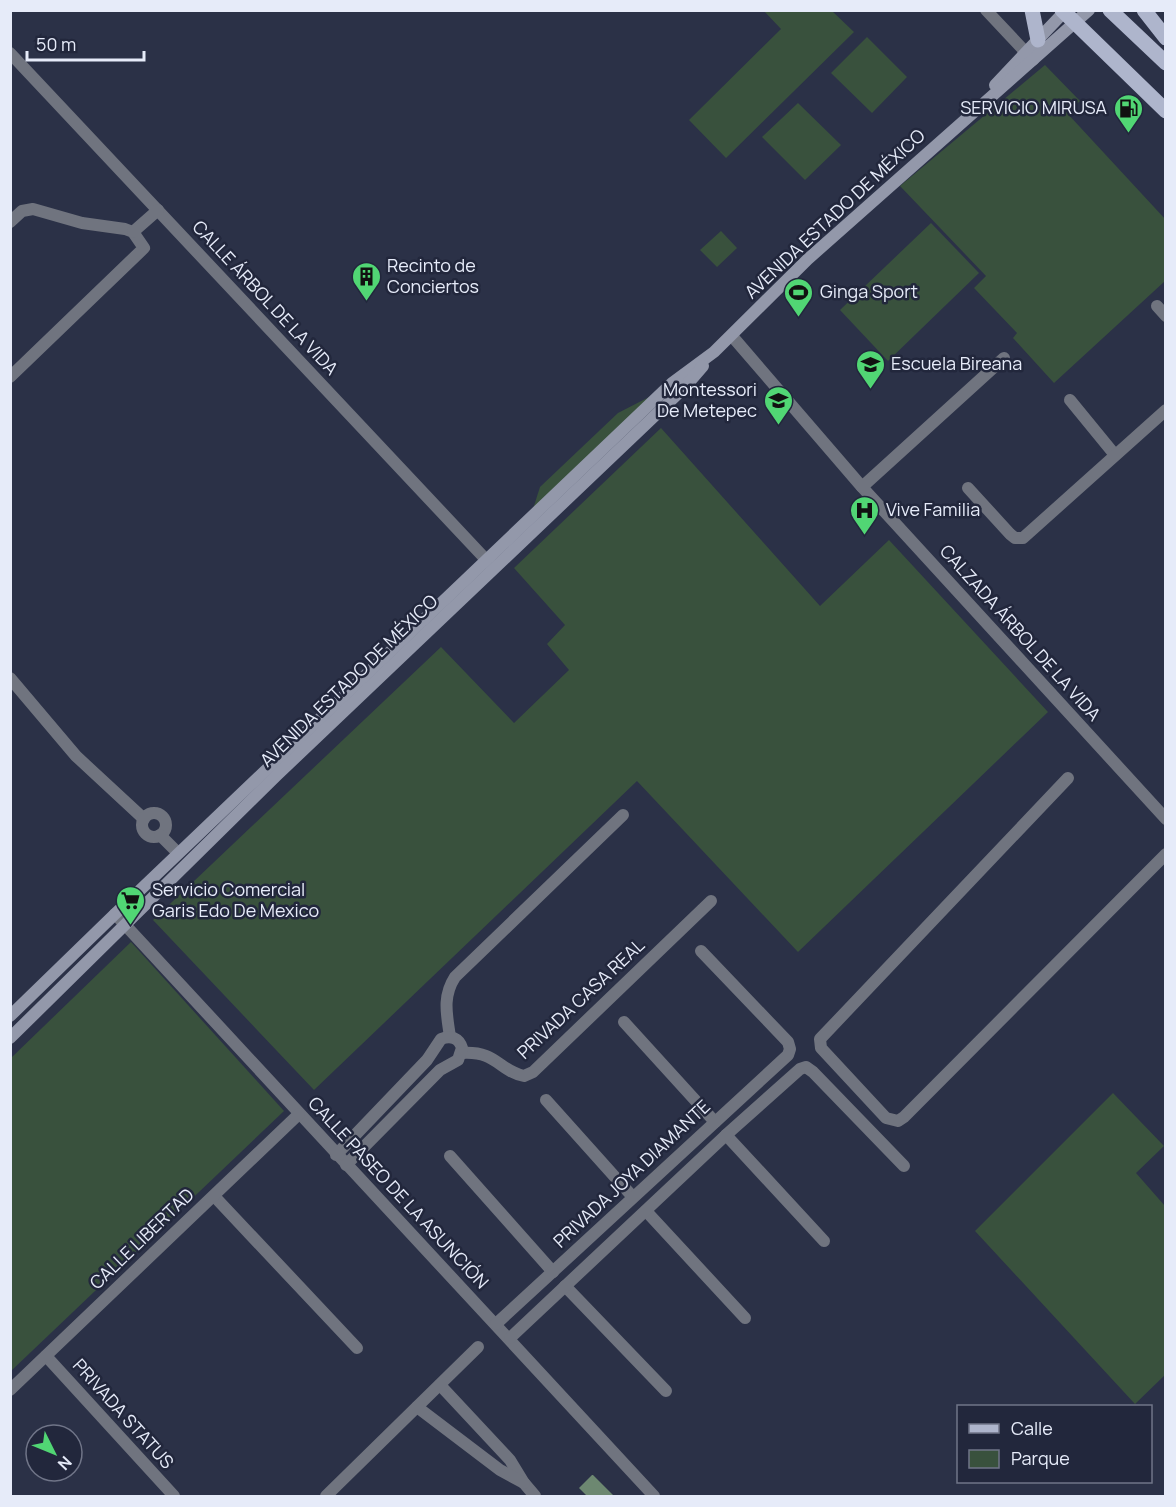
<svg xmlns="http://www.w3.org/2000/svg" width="1176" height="1507" font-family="Manrope,sans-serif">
<rect width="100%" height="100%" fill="#2b3147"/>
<!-- green -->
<g fill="#39513d">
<path d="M 764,11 L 832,11 L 854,32 L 726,158 L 689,120 L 781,29 Z"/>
<path d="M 867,37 L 907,77 L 872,113 L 831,73 Z"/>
<path d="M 1045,65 L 1080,101 L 1067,113 L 1166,220 L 1165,281 L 1054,383 L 1013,338 L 1017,333 L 974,288 L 986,276 L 900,186 Z"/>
<path d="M 798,103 L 841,145 L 805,180 L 762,137 Z"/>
<path d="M 931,223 L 979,273 L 888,361 L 840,310 Z"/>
<path d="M 721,231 L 737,248 L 717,267 L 700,250 Z"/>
<path d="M 653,395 L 533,509 L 540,487 L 618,413 Z"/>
<path d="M 661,428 L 820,606 L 889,540 L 1048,712 L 798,952 L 637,781 L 314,1090 L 153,920 L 441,647 L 514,723 L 569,670 L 547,644 L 565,625 L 514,568 Z"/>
<path d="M 131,942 L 284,1111 L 11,1371 L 11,1058 Z"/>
<path d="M 1113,1093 L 1164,1146 L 1136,1173 L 1165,1206 L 1165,1375 L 1135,1404 L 975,1231 Z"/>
</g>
<!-- water -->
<path fill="#6d8871" d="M 592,1475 L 593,1475 L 614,1496 L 587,1496 L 579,1488 Z"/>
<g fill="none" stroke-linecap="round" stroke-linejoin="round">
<!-- street -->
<g stroke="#70747f" stroke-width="12">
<path d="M 986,10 L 1033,60"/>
<path d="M 10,53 L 492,566"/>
<path d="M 10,222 L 22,211 L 33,209 L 82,223 L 125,229 L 133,232 L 144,248 L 10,377"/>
<path d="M 133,232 L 158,210"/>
<path d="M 1157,306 L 1166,316"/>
<path d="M 732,336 L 862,487 L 1166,819"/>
<path d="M 1070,400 L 1115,455"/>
<path d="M 862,487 L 1004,358"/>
<path d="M 968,488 L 1010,534 L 1015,538 L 1023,538 L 1166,410"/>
<path d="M 10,678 L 76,756 L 144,819"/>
<path d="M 1068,778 L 820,1039 L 821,1048 L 886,1118 L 898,1121 L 904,1117 L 1166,854"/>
<circle cx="154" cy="825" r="12"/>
<path d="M 160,835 L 178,853"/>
<path d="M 115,914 L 654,1496"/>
<path d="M 624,1022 L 715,1122"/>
<path d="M 450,1037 C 447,1015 442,997 455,977 L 623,815"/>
<path d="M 462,1053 C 498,1051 497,1070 524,1076 L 533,1072 L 711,901"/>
<path d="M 546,1100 L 632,1196"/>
<path d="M 726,1135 L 824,1241"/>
<path d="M 336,1155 L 427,1060 L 441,1039 C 451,1035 459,1038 462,1048 L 458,1060 L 440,1070 L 346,1165"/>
<path d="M 450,1156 L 553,1272"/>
<path d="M 214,1196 L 357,1348"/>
<path d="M 646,1211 L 745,1318"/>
<path d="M 565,1286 L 666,1391"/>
<path d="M 496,1324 L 788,1055 L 790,1049 L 788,1042 L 701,951"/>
<path d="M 510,1338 L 726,1135 L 800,1069 L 806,1067 L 813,1072 L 904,1166"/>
<path d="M 46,1356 L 174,1496"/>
<path d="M 440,1385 L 510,1460 L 524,1483 L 535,1496"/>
<path d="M 10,1390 L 299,1114"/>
<path d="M 417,1407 L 500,1470 L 524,1483"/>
<path d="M 326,1496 L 478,1347"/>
</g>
<!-- secondary -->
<g stroke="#9398aa" stroke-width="12">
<path d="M 995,85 L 1066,10"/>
<path d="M 10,1016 L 115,914 L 672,383 L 714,352 L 808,259 L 1089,10"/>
<path d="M 10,1038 L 277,775 L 684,388 L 703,366"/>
</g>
<!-- primary -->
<g stroke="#aeb5cc" stroke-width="15">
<path d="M 1032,10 L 1038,40"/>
<path d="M 1062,10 L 1166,111"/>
<path d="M 1110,10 L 1166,63"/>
<path d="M 1144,10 L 1166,38"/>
</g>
</g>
<!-- icons -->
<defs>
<symbol id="fuel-pin" viewBox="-11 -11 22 30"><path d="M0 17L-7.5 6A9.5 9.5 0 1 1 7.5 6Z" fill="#51d674" stroke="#22273c"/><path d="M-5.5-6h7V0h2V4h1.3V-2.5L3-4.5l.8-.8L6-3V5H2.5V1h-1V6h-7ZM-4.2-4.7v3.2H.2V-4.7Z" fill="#111"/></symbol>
<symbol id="building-pin" viewBox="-11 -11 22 30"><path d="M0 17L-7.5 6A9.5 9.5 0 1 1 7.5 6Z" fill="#51d674" stroke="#22273c"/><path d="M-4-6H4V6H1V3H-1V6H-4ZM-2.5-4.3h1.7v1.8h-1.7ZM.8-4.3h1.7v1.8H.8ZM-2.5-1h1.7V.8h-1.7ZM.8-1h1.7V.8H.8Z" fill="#111"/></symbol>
<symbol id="stadium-pin" viewBox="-11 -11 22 30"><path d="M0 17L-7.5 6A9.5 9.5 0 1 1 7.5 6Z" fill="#51d674" stroke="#22273c"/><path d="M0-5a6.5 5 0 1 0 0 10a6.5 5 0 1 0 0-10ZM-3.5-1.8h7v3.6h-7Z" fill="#111"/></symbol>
<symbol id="school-pin" viewBox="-11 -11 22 30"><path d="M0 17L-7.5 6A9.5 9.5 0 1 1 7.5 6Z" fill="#51d674" stroke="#22273c"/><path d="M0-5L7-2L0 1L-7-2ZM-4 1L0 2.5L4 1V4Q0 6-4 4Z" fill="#111"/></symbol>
<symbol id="hospital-pin" viewBox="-11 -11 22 30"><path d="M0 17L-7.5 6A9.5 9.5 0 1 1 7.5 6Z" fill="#51d674" stroke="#22273c"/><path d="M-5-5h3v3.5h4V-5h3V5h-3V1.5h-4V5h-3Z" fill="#111"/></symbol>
<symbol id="supermarket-pin" viewBox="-11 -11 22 30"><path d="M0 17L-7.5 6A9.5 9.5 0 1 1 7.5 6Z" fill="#51d674" stroke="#22273c"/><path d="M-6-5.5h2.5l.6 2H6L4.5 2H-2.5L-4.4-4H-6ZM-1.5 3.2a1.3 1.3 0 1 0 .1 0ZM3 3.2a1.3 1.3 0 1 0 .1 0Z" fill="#111"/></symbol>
</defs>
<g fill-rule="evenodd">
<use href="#fuel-pin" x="1112" y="92" width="33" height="45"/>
<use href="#building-pin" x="350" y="260" width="33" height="45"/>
<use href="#stadium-pin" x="782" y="276" width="33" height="45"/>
<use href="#school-pin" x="854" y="348" width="33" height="45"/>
<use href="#school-pin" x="762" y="384" width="33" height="45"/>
<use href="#hospital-pin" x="848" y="494" width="33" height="45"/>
<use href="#supermarket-pin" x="114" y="884" width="33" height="45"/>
</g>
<g text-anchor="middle" stroke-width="5" stroke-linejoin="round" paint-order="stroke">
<!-- poi labels -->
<g font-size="18" fill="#e6ebf9" stroke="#22273c" text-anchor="start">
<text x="1107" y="114" text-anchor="end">SERVICIO MIRUSA</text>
<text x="387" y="272">Recinto de<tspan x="387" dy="21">Conciertos</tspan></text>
<text x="820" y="298">Ginga Sport</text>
<text x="891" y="370">Escuela Bireana</text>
<text x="757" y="396" text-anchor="end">Montessori<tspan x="757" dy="21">De Metepec</tspan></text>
<text x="886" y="516">Vive Familia</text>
<text x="152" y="896">Servicio Comercial<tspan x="152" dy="21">Garis Edo De Mexico</tspan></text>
</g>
<!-- street labels -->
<g font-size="18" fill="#e6ebf9" stroke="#22273c">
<text transform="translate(835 214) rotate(-43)" y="6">AVENIDA ESTADO DE MÉXICO</text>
<text transform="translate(265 298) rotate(47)" y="6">CALLE ÁRBOL DE LA VIDA</text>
<text transform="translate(1020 633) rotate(48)" y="6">CALZADA ÁRBOL DE LA VIDA</text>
<text transform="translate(349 681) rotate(-44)" y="6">AVENIDA ESTADO DE MÉXICO</text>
<text transform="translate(581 999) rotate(-43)" y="6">PRIVADA CASA REAL</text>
<text transform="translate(632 1174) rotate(-43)" y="6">PRIVADA JOYA DIAMANTE</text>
<text transform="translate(398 1193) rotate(47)" y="6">CALLE PASEO DE LA ASUNCIÓN</text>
<text transform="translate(142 1239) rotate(-44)" y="6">CALLE LIBERTAD</text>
<text transform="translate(123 1414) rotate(48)" y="6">PRIVADA STATUS</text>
</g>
</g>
<!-- border -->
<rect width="1176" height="1507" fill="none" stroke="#e6ebf9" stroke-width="24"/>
<!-- legend -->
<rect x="957" y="1405" width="195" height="78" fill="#22273c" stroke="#707588" stroke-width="1.5"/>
<rect x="969" y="1424" width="30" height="9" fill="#aeb5cc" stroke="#707588" stroke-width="1.5"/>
<text x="1011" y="1435" font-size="18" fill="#e6ebf9">Calle</text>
<rect x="969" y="1450" width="30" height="18" fill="#39513d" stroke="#707588" stroke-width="1.5"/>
<text x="1011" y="1465" font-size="18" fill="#e6ebf9">Parque</text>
<!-- north arrow -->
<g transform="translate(54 1453) rotate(133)"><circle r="28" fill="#22273c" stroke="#707588" stroke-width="1.5"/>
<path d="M0-4.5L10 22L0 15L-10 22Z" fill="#51d674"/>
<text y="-9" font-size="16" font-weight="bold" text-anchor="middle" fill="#e6ebf9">N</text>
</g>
<!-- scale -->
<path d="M27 51v9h117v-9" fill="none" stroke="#e6ebf9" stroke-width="3"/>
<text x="36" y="51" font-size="18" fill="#e6ebf9" stroke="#22273c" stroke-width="4.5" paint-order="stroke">50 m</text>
</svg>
